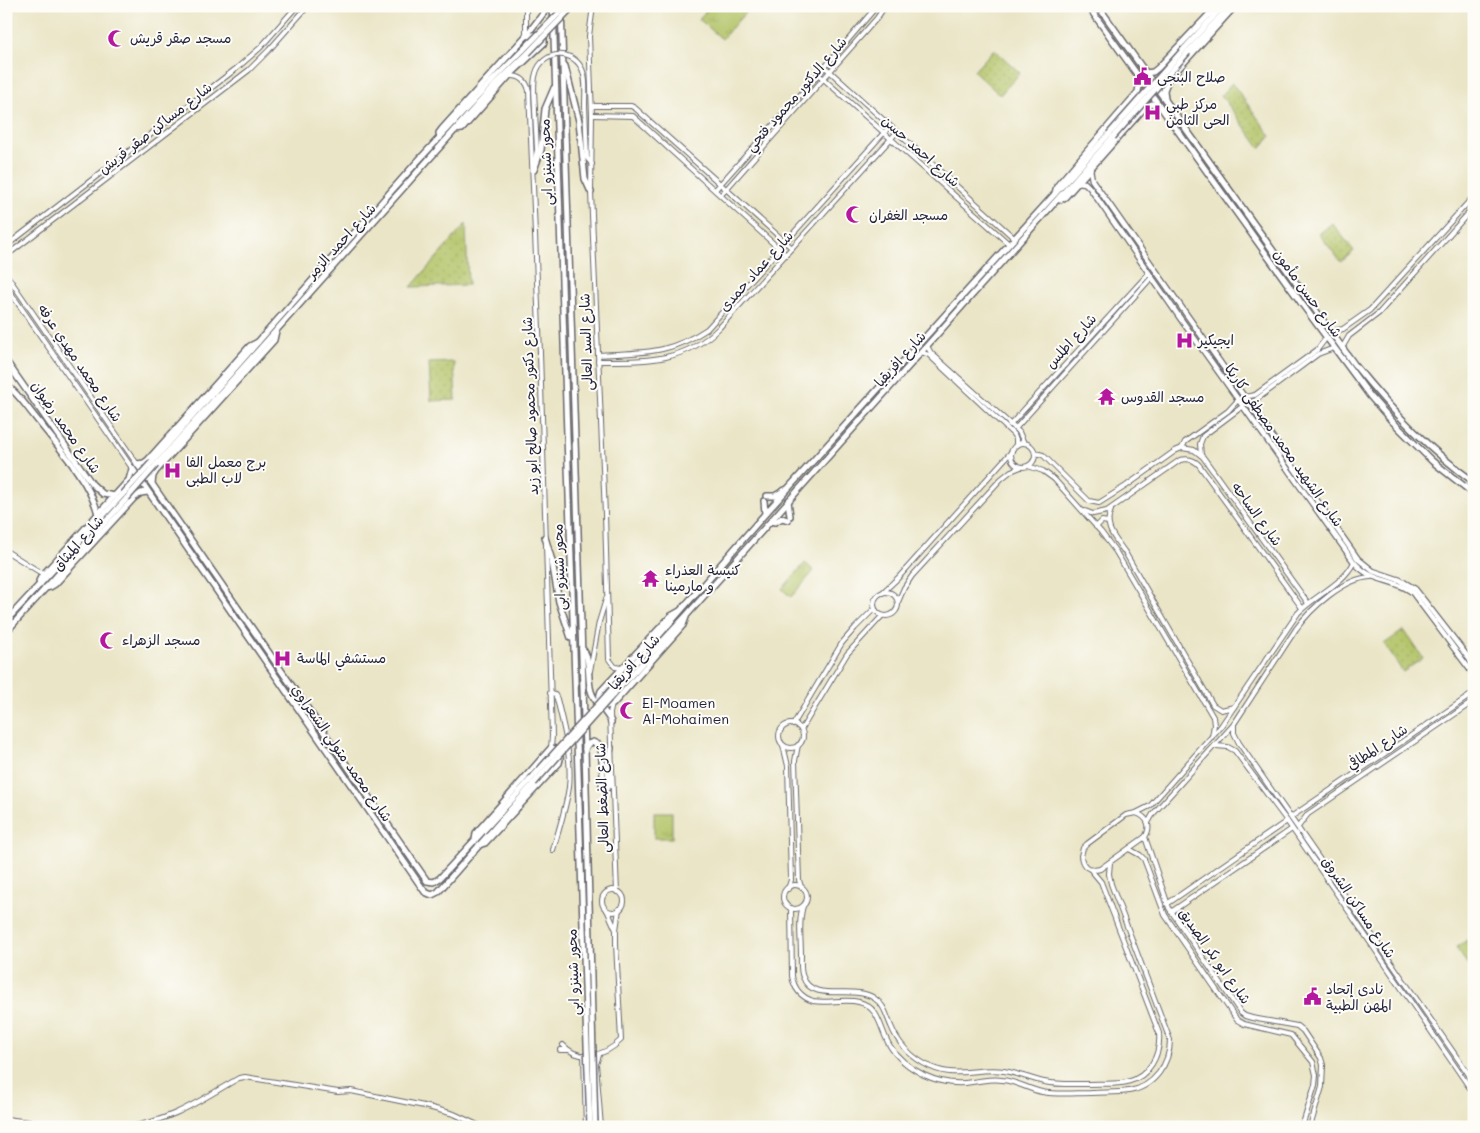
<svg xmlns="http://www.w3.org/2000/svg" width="1480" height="1133" font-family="Mali,'Playpen Sans Arabic',sans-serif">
<defs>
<pattern id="grass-dots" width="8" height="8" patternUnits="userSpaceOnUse" patternTransform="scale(1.25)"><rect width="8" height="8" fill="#b1c265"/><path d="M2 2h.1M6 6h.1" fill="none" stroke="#98a659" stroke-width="1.8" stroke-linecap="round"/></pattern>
<pattern id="park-tufts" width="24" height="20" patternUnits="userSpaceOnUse" patternTransform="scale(1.25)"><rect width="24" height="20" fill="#b1c265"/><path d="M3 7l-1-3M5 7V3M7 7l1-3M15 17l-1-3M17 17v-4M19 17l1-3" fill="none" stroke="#98a659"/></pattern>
</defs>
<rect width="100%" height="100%" fill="#fdfcf7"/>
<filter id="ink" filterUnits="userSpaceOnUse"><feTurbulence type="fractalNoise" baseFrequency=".02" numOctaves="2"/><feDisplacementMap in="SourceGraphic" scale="10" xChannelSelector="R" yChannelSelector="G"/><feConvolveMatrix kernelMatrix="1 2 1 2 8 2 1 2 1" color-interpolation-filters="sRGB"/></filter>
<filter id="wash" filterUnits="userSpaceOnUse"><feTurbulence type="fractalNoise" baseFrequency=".0096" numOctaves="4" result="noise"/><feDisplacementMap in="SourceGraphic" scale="20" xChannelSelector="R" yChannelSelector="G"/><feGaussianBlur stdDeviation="1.12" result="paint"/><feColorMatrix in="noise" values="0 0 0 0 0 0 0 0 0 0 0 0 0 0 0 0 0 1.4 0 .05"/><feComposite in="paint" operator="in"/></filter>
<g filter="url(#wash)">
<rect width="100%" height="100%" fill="#eae5c6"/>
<!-- grass -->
<g fill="url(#grass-dots)" stroke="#6a7250">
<path d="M 994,49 L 1020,73 L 1000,95 L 974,71 Z"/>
<path d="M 1232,83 L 1271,136 L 1260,148 L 1221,95 Z"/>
<path d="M 1332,223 L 1354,251 L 1341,262 L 1319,234 Z"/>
<path d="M 466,224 L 468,285 L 411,287 Z"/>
<path d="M 454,362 L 456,400 L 431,401 L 429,363 Z"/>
<path d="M 1404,630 L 1423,658 L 1403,672 L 1384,644 Z"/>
</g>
<!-- park -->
<g fill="url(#park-tufts)" stroke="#6a7250">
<path d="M 710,6 L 751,6 L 722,39 L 699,19 Z"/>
<path d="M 805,563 L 814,571 L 791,597 L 782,589 Z"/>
<rect x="654" y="812" width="18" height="26"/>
</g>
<!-- pitch -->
<path fill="#b1c265" stroke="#6a7250" d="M 1467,940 L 1474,949 L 1474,964 L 1469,966 L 1456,948 Z"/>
</g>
<g filter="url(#ink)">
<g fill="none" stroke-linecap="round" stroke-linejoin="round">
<defs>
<g id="tertiary">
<path d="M 526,6 L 526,34"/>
<path d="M 593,6 L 589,36 L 592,115 L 591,192 L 605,514 L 609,659 L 615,667 L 622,668"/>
<path d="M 825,67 L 1014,238"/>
<path d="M 818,74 L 1009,244"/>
<path d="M 509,76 C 520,75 527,81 529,91 L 540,353 L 552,736 L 551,748"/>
<path d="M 585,105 L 587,158 L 592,164"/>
<path d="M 592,106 L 631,106 L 635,108 L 792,248"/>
<path d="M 592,115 L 633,116 L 786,255"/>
<path d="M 534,164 L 537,150 L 535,111"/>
<path d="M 715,190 L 825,67 L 877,6"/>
<path d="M 721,195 L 877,18 L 885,6"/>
<path d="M 6,246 L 237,68 L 260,48 L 297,6"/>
<path d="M 6,256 L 249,70 L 269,50 L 308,6"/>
<path d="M 6,274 L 137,464"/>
<path d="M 6,286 L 132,468"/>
<path d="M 1330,332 L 1343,329 L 1370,310 L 1474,196"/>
<path d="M 927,346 L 931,353 L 1019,432 L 1024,443"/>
<path d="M 1342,348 L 1349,336 L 1379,313 L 1474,207"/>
<path d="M 921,352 L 929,355 L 1013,434 L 1016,439 L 1016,445"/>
<path d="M 598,355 C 643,352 668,355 707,329 L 890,126"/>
<path d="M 598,361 C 644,361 684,363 719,328 L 897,132"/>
<path d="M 1244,397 L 1255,395 L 1317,350 L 1326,338"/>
<path d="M 1249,405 L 1318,354 L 1334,348"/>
<path d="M 1010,425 L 1149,273"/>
<path d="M 1015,429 L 1152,277"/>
<circle cx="1023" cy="455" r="12"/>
<path d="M 1182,448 L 1194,450 L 1203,457 L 1308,603"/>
<path d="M 1035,453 L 1043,455 L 1089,501 L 1099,503 L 1126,486 L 1175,451 L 1182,448 L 1185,442 L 1228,411 L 1238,400"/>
<path d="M 1201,455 L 1200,444 L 1203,436 L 1243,406"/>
<path d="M 1028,466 L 1043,471 L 1054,479 L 1101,532 L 1116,552 L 1213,717 L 1214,725 L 1212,737"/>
<path d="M 1111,510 C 1103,528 1116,539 1126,554 L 1213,705 L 1221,710 L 1234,707"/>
<path d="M 1085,511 L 1093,514 L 1107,511 L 1180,460 C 1188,458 1194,459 1199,465 L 1302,608"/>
<path d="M 1096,527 L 1102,521 L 1108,522"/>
<path d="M 6,551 L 43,574"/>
<circle cx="886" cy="604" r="12"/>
<path d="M 882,593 L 898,578 L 1012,451"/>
<path d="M 898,602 L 904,588 L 912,576 L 1001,479 L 1011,471 L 1021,467"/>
<path d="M 590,671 L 599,622 L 606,599"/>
<path d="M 550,693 L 555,695 L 557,699 C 564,728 572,757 569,787 C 566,808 559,829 553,850"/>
<path d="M 612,704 L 610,713 L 611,743 L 617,892"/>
<path d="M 1234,724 L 1234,733 L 1239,743 L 1474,1082"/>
<circle cx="791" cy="736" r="12"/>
<path d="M 793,725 L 842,643 L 855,628 L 874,609"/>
<path d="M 801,730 L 847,654 L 882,616"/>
<path d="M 783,745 L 788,766 L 791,880 L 788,889"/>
<path d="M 798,745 L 795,761 L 799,880 L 801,887"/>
<path d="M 1216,746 L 1228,747 L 1235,751 L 1287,821 L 1474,1094"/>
<path d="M 1136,813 L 1150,806 L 1221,726 L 1298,613 C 1315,595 1343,585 1354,562"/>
<path d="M 1136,813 C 1148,817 1152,827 1145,837 L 1100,869 C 1089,872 1082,866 1081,856 L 1083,848 L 1087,844 L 1126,815 Z"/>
<path d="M 1291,817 L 1474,693"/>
<path d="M 1148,823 L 1153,814 L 1234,724 L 1296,629 C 1311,608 1344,578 1371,577"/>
<path d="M 1298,827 L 1308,814 L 1474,701"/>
<path d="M 1145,837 L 1169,908 L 1241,1013 L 1245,1016 L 1252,1018 L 1297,1026 L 1303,1031 L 1321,1058 L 1323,1065 L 1322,1087 L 1310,1127"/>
<path d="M 1129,849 L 1140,855 L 1144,859 L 1165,915 L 1237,1020 L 1244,1024 L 1291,1035 L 1313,1062 L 1316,1075 L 1315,1085 L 1302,1127"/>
<circle cx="795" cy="897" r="12"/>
<circle cx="613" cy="901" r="11"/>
<path d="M 1167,904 L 1287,821"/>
<path d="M 803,906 C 798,921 801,939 801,955 C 801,962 800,971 803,977 C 812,1004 854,984 874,998 C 885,1005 886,1015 891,1026 C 897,1041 908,1054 923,1063 C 953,1081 973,1067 1004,1071 C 1017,1073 1030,1079 1044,1082 C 1059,1085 1074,1084 1089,1084 C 1101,1083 1115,1085 1127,1082 C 1149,1077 1161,1055 1159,1033 L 1101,882 L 1091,870"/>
<path d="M 791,908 L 792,976 C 794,989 801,997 813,1001 C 828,1004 844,998 859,1002 C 880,1007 880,1030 890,1046 C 898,1059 910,1068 924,1075 C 939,1082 956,1085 972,1082 C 982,1081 992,1078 1002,1080 C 1016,1081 1028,1089 1042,1092 C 1058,1095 1075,1093 1091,1093 C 1103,1092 1117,1093 1129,1091 C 1154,1087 1170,1064 1170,1040 L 1111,884 L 1109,874 L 1110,862"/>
<path d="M 608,912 L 615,928"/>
<path d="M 1171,912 L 1292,829"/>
<path d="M 563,1045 C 580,1063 605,1056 621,1040 L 616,944 L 616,930 L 619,909"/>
<path d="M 560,1050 L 568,1050"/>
<path d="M 584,1055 L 586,1127"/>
<path d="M 599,1055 L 596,1064 L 601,1127"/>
<path d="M 6,1119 L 70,1127"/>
<path d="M 128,1127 C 174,1120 200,1100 239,1078 L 245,1077 L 338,1092 L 351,1091 L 424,1106 L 454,1114 L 482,1127"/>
</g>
<g id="secondary">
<path d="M 1090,169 L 1092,180 L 1109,204 L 1358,559 L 1373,571 L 1400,580 L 1415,589 L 1474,665"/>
<path d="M 1078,182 L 1085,183 L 1090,188 L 1180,318 L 1354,562 C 1373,584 1392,577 1412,592 L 1474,675"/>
</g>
<g id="primary">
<path d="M 553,6 L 586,1017"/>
<path d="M 561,6 L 585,749 L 592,1016"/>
<path d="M 1088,6 L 1302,304 L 1370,396 L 1392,421 L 1432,461 L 1474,494"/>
<path d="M 1098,6 L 1354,364 C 1389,408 1428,449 1474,482"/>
<path d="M 1184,49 L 1223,6"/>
<path d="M 1188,52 L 1228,8"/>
<path d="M 565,66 L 579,121 L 585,179 L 591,192"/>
<path d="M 1145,73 L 1153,72 L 1158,68 L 1217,6"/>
<path d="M 1165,99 L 1164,90 L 1168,80 L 1235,6"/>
<path d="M 455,130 L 462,129 L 509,76 L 544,43 L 544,38 L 540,34 L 526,36"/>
<path d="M 440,138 L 439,133 L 442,129 L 526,36 L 549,6"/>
<path d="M 534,170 L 541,150 L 545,109 L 554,88"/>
<path d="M 1055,193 L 1057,186 L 1138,92 L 1140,80"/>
<path d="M 1060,200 L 1065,197 L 1145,107 L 1152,104 L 1158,105"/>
<path d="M 258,342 L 250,346 L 148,460 L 144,463 L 137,464 L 152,484 L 427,881 L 434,882 L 440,878 L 530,780"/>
<path d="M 6,361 L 92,484 L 103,494 L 115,496"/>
<path d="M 6,385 C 18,393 26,406 35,417 C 56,444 90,481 98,514"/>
<path d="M 152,462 L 417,162 L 492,81 L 524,49"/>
<path d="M 156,465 L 496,84 L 528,53"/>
<path d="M 132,468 L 425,892 L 432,895 L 438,892 L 534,783"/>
<path d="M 152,483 L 153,476 L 156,471 L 274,340 L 276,331"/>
<path d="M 767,496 L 775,496 L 785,490"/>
<path d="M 764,501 L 765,513"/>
<path d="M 788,501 L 790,516"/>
<path d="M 771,521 L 775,522 L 782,518 L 788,520"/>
<path d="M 545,537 L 552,561 L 559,602 L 571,638"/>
<path d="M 40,585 L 39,581 L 41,577 L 129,480 L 132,469"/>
<path d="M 45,588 L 50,587 L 55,584 L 134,498 L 141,493 L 147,492"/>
<path d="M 680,611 L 671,616 L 601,691 C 598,698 600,704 607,706 L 613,704 L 683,625 L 686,617"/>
<path d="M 6,621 L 123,494"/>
<path d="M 6,632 L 127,498"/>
<path d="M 582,649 C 591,655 587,680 591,691 C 594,703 606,710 611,722"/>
<path d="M 606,696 L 765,514 L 1109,134"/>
<path d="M 609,699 L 686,616 L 1113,137"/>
<path d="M 585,749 L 588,744 L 593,742 L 601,746 L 603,775 L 602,786 L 606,789 L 609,786 L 608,763 L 611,748"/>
<path d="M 475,841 L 476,833 L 551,748 C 559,749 562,755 559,763 L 485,843 L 479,845"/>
</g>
</defs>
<!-- tertiary casing -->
<use href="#tertiary" stroke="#68666c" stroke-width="6"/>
<!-- secondary casing -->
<use href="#secondary" stroke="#68666c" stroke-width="7"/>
<!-- primary casing -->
<use href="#primary" stroke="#68666c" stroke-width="8"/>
<!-- tertiary -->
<use href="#tertiary" stroke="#fff" stroke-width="4"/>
<!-- secondary -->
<use href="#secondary" stroke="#fff" stroke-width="4.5"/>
<!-- primary -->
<use href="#primary" stroke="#fff" stroke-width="5"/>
<defs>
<path id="tertiary-bridge" d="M 535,111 C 535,99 532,84 536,73 C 542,52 570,48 581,67 C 587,77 585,94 585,105"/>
<g id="primary-bridge">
<path d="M 524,49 L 566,6"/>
<path d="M 528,53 L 573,6"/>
<path d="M 1109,134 L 1184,49"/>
<path d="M 1113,137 L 1188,52"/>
<path d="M 123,494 L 152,462"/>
<path d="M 127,498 L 156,465"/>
<path d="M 530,780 L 606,696"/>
<path d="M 534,783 L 609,699"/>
<path d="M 592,1016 L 595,1127"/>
<path d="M 586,1017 L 590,1127"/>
</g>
</defs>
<!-- tertiary-bridge casing -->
<use href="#tertiary-bridge" stroke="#68666c" stroke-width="6" stroke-linecap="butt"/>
<!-- primary-bridge casing -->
<use href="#primary-bridge" stroke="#68666c" stroke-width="8" stroke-linecap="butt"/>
<!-- tertiary-bridge -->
<use href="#tertiary-bridge" stroke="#fff" stroke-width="4"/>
<!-- primary-bridge -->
<use href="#primary-bridge" stroke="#fff" stroke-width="5"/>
</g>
</g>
<!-- icons -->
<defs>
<symbol id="mosque-bare" viewBox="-9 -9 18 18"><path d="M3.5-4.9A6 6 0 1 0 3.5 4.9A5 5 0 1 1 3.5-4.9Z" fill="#b5179e" stroke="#fdfcf7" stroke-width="2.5" paint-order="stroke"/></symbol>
<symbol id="civic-bare" viewBox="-9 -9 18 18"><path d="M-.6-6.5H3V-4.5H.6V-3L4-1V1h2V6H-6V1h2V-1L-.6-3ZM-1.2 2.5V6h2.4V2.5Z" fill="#b5179e" stroke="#fdfcf7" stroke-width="2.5" paint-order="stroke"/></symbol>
<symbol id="hospital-bare" viewBox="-9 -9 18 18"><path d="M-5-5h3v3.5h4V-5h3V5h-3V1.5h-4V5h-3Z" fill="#b5179e" stroke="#fdfcf7" stroke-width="2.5" paint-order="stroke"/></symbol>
<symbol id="temple-bare" viewBox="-9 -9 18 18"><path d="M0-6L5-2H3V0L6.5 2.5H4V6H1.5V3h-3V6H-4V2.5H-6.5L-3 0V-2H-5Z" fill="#b5179e" stroke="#fdfcf7" stroke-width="2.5" paint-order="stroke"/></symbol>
</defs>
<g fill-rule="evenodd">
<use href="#mosque-bare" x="104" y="26" width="25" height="25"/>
<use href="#civic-bare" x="1130" y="64" width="25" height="25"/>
<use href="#hospital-bare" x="1140" y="100" width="25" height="25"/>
<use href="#mosque-bare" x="842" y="202" width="25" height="25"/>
<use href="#hospital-bare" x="1172" y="328" width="25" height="25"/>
<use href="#temple-bare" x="1094" y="384" width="25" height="25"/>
<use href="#hospital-bare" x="160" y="458" width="25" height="25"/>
<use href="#temple-bare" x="638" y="566" width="25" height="25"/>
<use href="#mosque-bare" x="96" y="628" width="25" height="25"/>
<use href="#hospital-bare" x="270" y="646" width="25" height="25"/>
<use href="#mosque-bare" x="616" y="698" width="25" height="25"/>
<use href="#civic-bare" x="1300" y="984" width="25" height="25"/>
</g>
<g text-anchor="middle" stroke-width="4" stroke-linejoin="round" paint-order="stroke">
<!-- poi labels -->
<g font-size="14" fill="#22223b" stroke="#fdfcf7" text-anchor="start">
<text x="130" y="43">مسجد صقر قريش</text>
<text x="1157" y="82">صلاح البنجى</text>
<text x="1166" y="109">مركز طبي<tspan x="1166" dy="16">الحى الثامن</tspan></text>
<text x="869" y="220">مسجد الغفران</text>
<text x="1198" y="345">ايجيكير</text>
<text x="1121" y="402">مسجد القدوس</text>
<text x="186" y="467">برج معمل الفا<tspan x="186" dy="16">لاب الطبى</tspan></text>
<text x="665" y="575">كنيسة العذراء<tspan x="665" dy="16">و مارمينا</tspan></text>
<text x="122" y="645">مسجد الزهراء</text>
<text x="297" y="663">مستشفي الماسة</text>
<text x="642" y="708">El-Moamen<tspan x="642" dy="16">Al-Mohaimen</tspan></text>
<text x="1326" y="994">نادى إتحاد<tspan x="1326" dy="16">المهن الطبية</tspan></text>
</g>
<!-- street labels -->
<g font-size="14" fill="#22223b" stroke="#fdfcf7">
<text transform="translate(796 94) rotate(-49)" y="5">شارع الدكتور محمود فتحي</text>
<text transform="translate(155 128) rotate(-38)" y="5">شارع مساكن صقر قريش</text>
<text transform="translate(921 151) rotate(42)" y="5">شارع احمد حسن</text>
<text transform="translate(546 162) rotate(-92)" y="5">محور شينزو ابى</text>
<text transform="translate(341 241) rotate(-48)" y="5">شارع احمد الزمر</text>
<text transform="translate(756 271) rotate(-48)" y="5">شارع عماد حمدى</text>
<text transform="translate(1308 293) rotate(54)" y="5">شارع حسن مأمون</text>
<text transform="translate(1071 341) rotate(-48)" y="5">شارع اطلس</text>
<text transform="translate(586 342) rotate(-92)" y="5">شارع السد العالى</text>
<text transform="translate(900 359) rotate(-48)" y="5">شارع افريقيا</text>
<text transform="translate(80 363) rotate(56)" y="5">شارع محمد مهدي عرفه</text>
<text transform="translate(530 406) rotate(-92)" y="5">شارع دكتور محمود صالح ابو زيد</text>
<text transform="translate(66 427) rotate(55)" y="5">شارع محمد رضوان</text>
<text transform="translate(1284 445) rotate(55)" y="5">شارع الشهيد محمد مصطفى كاريكا</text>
<text transform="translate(1257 514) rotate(54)" y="5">شارع الساحه</text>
<text transform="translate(78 543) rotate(-48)" y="5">شارع الميثاق</text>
<text transform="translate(559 567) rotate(-92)" y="5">محور شينزو ابى</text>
<text transform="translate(634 662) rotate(-48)" y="5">شارع افريقيا</text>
<text transform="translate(1377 747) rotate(-34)" y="5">شارع المطافي</text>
<text transform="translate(342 753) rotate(55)" y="5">شارع محمد متولي الشعراوي</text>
<text transform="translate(602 798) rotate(-92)" y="5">شارع الضغط العالى</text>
<text transform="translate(1359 907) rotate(56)" y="5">شارع مساكن الشروق</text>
<text transform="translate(1215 956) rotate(55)" y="5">شارع ابو بكر الصديق</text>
<text transform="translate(573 972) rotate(-92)" y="5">محور شينزو ابى</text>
</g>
</g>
<!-- margin -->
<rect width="1480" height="1133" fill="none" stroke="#fdfcf7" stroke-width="25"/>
</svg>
